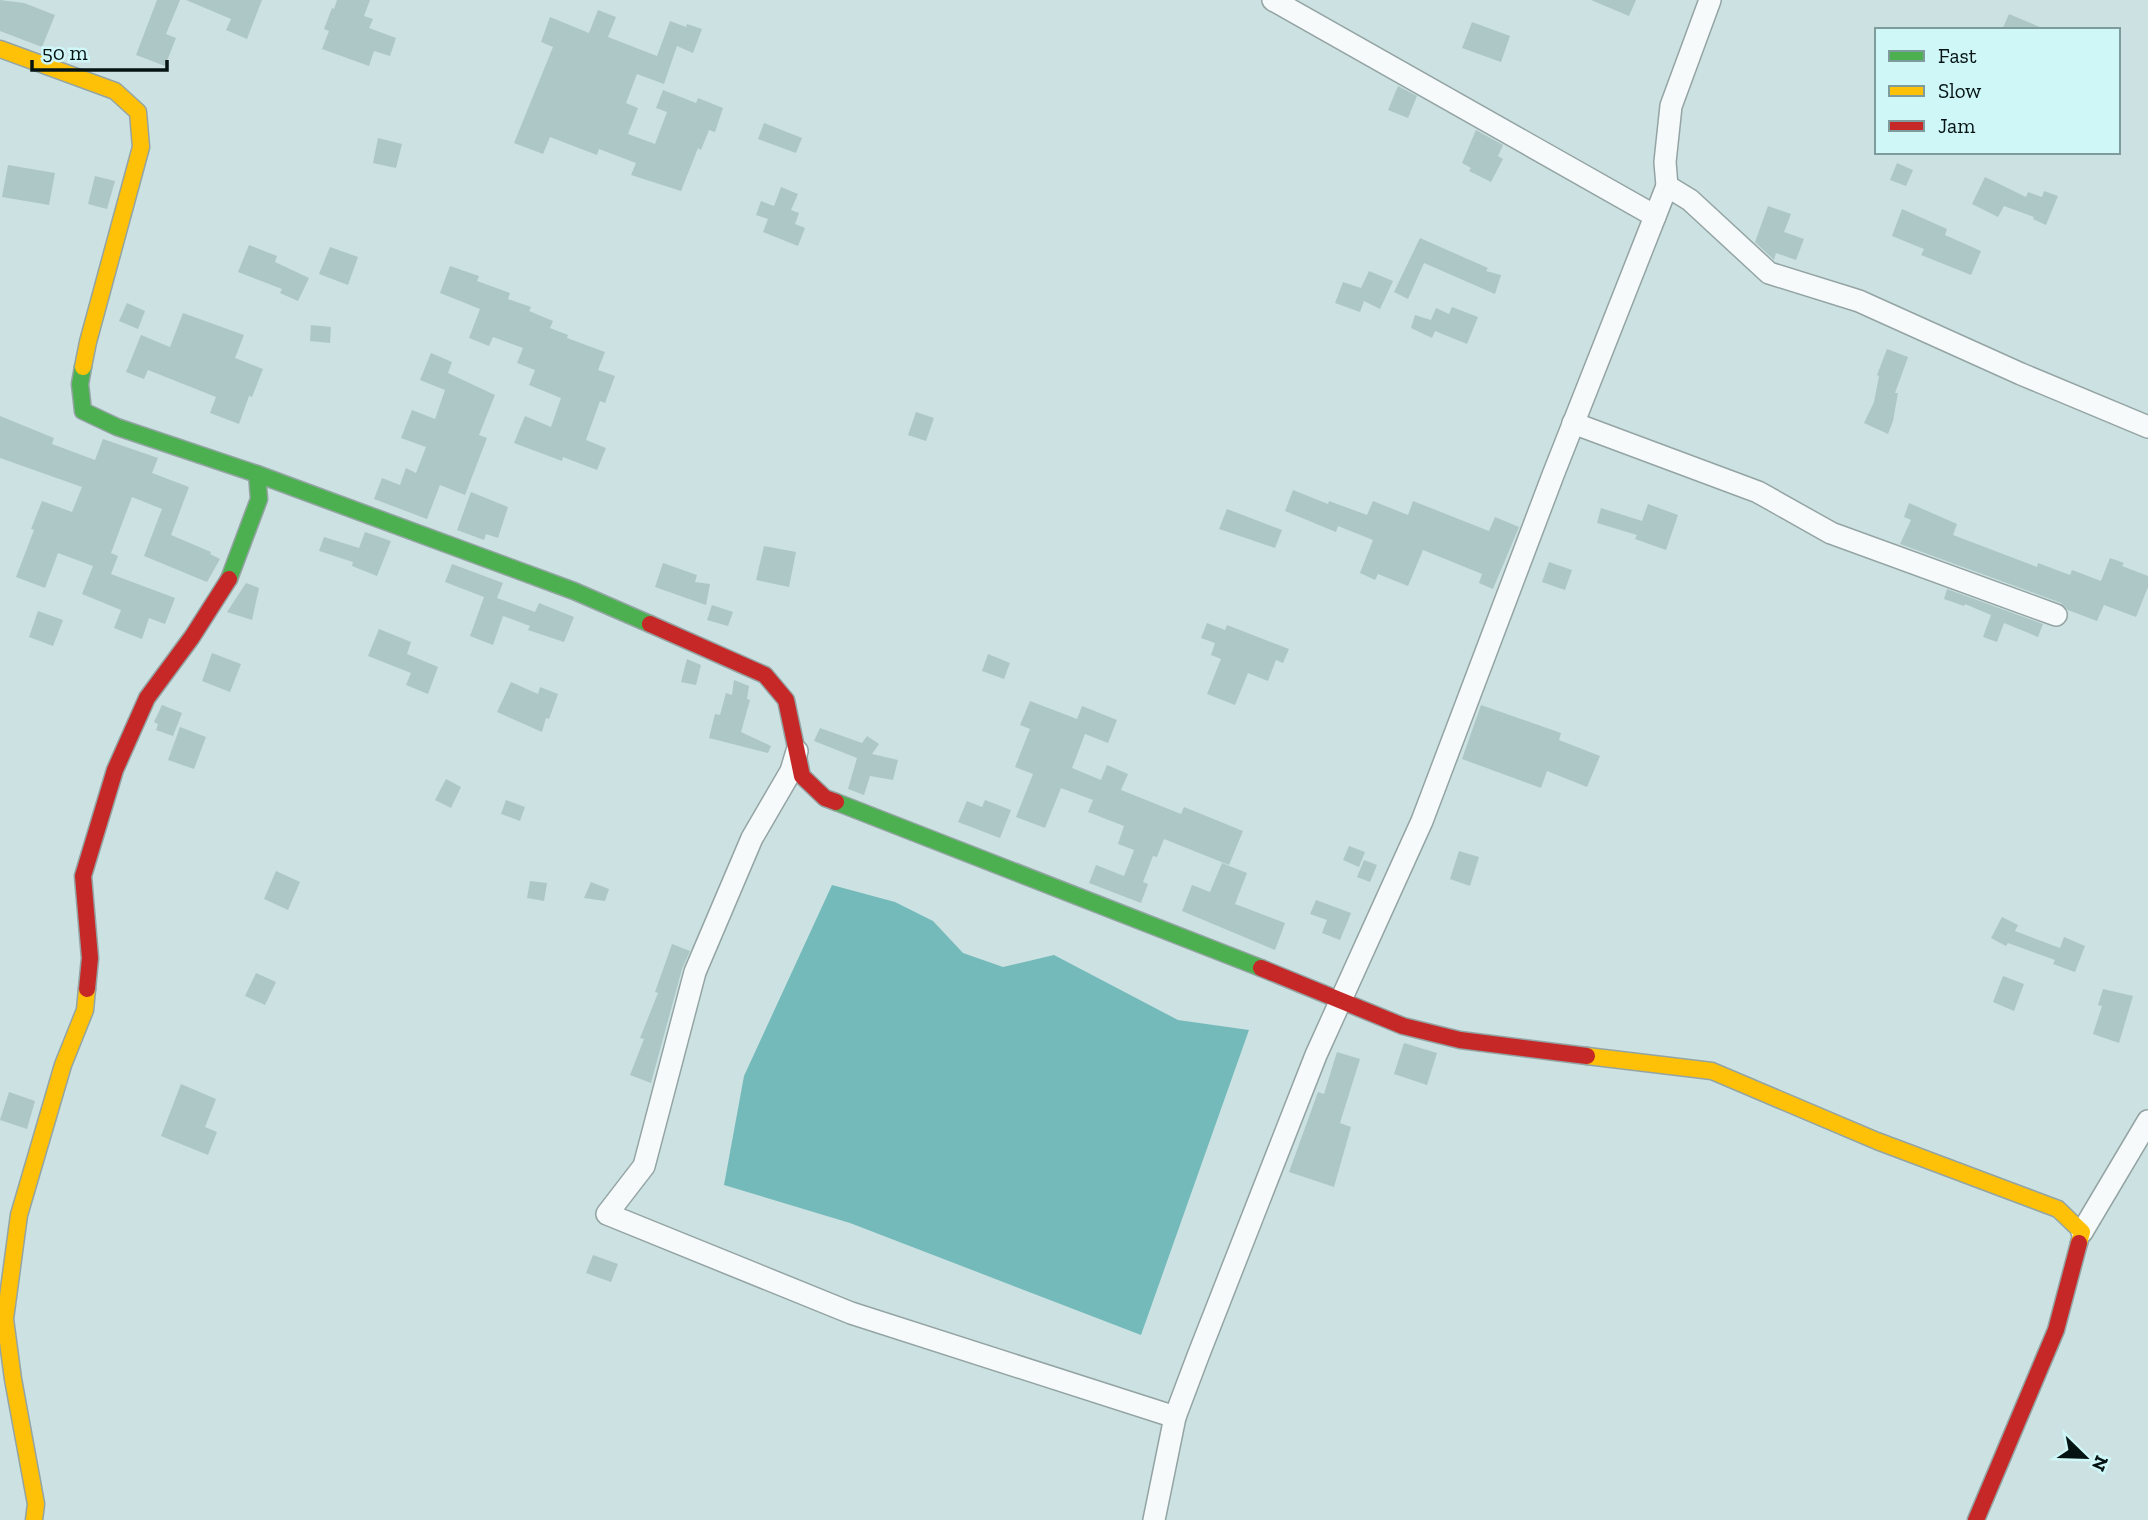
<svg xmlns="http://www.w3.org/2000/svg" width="2148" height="1520" font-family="'Zilla Slab',serif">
<rect width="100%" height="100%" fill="#cce1e1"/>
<!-- water -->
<path fill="#75babb" d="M 832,885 L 895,902 L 933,921 L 963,953 L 1003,967 L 1054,955 L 1178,1020 L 1249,1030 L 1141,1335 L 850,1223 L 724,1185 L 744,1076 Z"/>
<!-- building -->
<g fill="#adc7c7">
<path d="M 0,0 L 24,3 L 55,15 L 42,47 L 0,31 Z"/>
<path d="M 157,0 L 180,0 L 166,34 L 176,38 L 165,66 L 136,55 Z"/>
<path d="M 186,0 L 262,0 L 247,39 L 226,30 L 231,19 Z"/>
<path d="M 337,0 L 370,0 L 364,16 L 373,19 L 369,28 L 396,38 L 390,56 L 374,51 L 369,66 L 322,49 L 329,31 L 324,29 L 332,8 L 334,9 Z"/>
<path d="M 1591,0 L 1636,0 L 1629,16 Z"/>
<path d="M 598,10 L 616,17 L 608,37 L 657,56 L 670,21 L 686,27 L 687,24 L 702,29 L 693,53 L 677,46 L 664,84 L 637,74 L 626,103 L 638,108 L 628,134 L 655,144 L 667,112 L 656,108 L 663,90 L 696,103 L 698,98 L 723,108 L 715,132 L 709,130 L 701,150 L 698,148 L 681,191 L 631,175 L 636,163 L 599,149 L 597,155 L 550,137 L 543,154 L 514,143 L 553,47 L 541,42 L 550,17 L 589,33 Z"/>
<path d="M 2009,14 L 2047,30 L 2002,30 Z"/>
<path d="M 1472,22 L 1510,36 L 1501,62 L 1462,48 Z"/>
<path d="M 1398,86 L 1417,96 L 1408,118 L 1388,110 Z"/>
<path d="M 764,123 L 802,138 L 796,153 L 758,139 Z"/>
<path d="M 1476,130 L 1503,145 L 1498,156 L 1503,159 L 1491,182 L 1469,171 L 1471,168 L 1462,163 Z"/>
<path d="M 378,138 L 402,144 L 396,168 L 373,163 Z"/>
<path d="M 1897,163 L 1913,170 L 1906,186 L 1890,180 Z"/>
<path d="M 8,165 L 55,173 L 49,205 L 2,197 Z"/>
<path d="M 95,176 L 115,181 L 107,209 L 88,204 Z"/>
<path d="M 1985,177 L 2026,197 L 2028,192 L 2042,197 L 2044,191 L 2058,196 L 2046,225 L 2033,219 L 2034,217 L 2004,206 L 1998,217 L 1972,204 Z"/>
<path d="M 781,187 L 798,194 L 791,210 L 799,213 L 795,224 L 805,228 L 798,246 L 763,232 L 768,219 L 756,215 L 761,201 L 774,206 Z"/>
<path d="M 1768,206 L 1791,214 L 1784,232 L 1804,239 L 1796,260 L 1776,253 L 1774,260 L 1755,242 Z"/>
<path d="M 1902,209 L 1947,229 L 1945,235 L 1981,251 L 1971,275 L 1921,255 L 1924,249 L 1892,236 Z"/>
<path d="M 1420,238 L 1488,268 L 1486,271 L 1501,275 L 1495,294 L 1424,263 L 1408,299 L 1394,292 Z"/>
<path d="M 249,245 L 277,256 L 275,262 L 309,278 L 298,301 L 280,293 L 282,289 L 238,272 Z"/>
<path d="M 330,247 L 358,257 L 348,285 L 319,274 Z"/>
<path d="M 450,266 L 479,276 L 477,281 L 510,293 L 508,299 L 531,307 L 529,311 L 553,321 L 550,328 L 568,335 L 567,338 L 605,352 L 598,370 L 615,376 L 605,403 L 600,401 L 586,440 L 606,448 L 597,470 L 563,457 L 562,461 L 514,443 L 525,416 L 551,427 L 561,398 L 529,385 L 535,370 L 517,363 L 523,348 L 493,337 L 489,346 L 469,338 L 480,309 L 440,293 Z"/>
<path d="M 1369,271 L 1393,281 L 1380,309 L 1364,301 L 1360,312 L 1335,303 L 1343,282 L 1361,288 Z"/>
<path d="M 127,303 L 145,311 L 138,329 L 119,321 Z"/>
<path d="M 1452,307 L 1478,317 L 1467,344 L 1435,331 L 1432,338 L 1411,328 L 1415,315 L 1431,320 L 1436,308 L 1449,314 Z"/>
<path d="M 183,313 L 244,335 L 235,358 L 263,369 L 252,397 L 249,396 L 239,424 L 210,413 L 216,397 L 148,370 L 144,379 L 126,372 L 141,335 L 170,347 Z"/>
<path d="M 311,325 L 331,327 L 330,343 L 310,341 Z"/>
<path d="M 1887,349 L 1908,357 L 1895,393 L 1898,393 L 1893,421 L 1888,434 L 1864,423 L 1874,402 L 1879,376 L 1877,375 Z"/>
<path d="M 431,353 L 452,362 L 448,373 L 495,395 L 479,435 L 487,438 L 465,495 L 440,485 L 427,519 L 374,499 L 382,478 L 400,485 L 406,468 L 416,473 L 426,447 L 401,438 L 412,410 L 435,419 L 445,390 L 420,380 Z"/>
<path d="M 916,412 L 934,418 L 926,441 L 908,435 Z"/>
<path d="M 0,416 L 54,438 L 52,444 L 95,460 L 103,439 L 158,458 L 152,473 L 189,487 L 171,535 L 211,552 L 210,554 L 220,559 L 207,582 L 144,556 L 162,509 L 132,497 L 111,553 L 118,556 L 111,574 L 175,598 L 165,624 L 149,618 L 142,639 L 114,628 L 121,610 L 82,594 L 93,566 L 58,553 L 45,588 L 16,577 L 34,530 L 31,529 L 42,501 L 72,512 L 82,487 L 0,458 Z"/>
<path d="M 1293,490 L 1328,504 L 1329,501 L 1367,515 L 1373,501 L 1408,515 L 1413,501 L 1489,531 L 1495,517 L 1519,527 L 1493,589 L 1479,583 L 1482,574 L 1423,550 L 1408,586 L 1378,574 L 1375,580 L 1360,573 L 1373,540 L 1338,526 L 1336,532 L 1285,511 Z"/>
<path d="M 471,492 L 508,507 L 498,538 L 486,534 L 484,540 L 457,530 Z"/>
<path d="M 1909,503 L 1957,524 L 1953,535 L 2037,567 L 2038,563 L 2070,575 L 2072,570 L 2101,581 L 2110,558 L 2124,563 L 2122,566 L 2148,576 L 2148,587 L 2136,617 L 2104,605 L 2097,621 L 2068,610 L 2061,603 L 1900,544 L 1911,520 L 1904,517 Z"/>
<path d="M 1648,504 L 1678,515 L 1666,550 L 1635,539 L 1637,535 L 1597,523 L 1601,508 L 1642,521 Z"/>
<path d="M 1227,509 L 1282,530 L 1275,548 L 1219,529 Z"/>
<path d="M 365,532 L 391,541 L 377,576 L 352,566 L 353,562 L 319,551 L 324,537 L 359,548 Z"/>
<path d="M 764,546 L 796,552 L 789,587 L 756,580 Z"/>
<path d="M 1549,562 L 1572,570 L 1565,590 L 1542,582 Z"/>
<path d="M 663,563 L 697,575 L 695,582 L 710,584 L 706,605 L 655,587 Z"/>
<path d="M 452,564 L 503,583 L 497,598 L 535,612 L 539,603 L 574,617 L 564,642 L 528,630 L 530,626 L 503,616 L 493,645 L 470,636 L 484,597 L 445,582 Z"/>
<path d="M 246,583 L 259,588 L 252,620 L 227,612 Z"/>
<path d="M 1947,589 L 2043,624 L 2038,637 L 2004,623 L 1997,642 L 1983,637 L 1991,615 L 1965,604 L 1964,606 L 1944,599 Z"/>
<path d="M 712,605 L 733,612 L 728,626 L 707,620 Z"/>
<path d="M 38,611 L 63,620 L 53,646 L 29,637 Z"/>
<path d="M 1207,623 L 1225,630 L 1227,625 L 1289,649 L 1283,663 L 1276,660 L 1268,681 L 1248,673 L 1235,705 L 1207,694 L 1221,659 L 1211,655 L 1215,643 L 1201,638 Z"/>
<path d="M 379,629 L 411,642 L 407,654 L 438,667 L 428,694 L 406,685 L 411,673 L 368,656 Z"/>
<path d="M 212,653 L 241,664 L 230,692 L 202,681 Z"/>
<path d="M 988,654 L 1010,663 L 1004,679 L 982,671 Z"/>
<path d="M 687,659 L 701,665 L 696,685 L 681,682 Z"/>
<path d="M 734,680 L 749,686 L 747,699 L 750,700 L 741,732 L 771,746 L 768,753 L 709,738 L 715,714 L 720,715 L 726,693 L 732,695 Z"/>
<path d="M 511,682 L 538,694 L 540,687 L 558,694 L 549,719 L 546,718 L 542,732 L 497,712 Z"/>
<path d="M 1030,701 L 1077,719 L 1082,706 L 1117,720 L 1108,743 L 1085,734 L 1072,768 L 1101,780 L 1107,765 L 1128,774 L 1121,790 L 1181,814 L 1184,807 L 1243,831 L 1229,865 L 1164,839 L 1157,857 L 1153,856 L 1143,882 L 1148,884 L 1141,903 L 1089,883 L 1096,865 L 1124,876 L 1134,850 L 1118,844 L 1124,826 L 1088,812 L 1093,800 L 1061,788 L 1045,828 L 1016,817 L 1033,774 L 1015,767 L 1030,729 L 1020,725 Z"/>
<path d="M 162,705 L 182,713 L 173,736 L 156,730 L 158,724 L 154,722 Z"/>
<path d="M 1481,705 L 1561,733 L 1559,740 L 1600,756 L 1587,787 L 1547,771 L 1541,788 L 1462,759 Z"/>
<path d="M 180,727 L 206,737 L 194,769 L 168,760 Z"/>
<path d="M 820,728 L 862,743 L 867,736 L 879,744 L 872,754 L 898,760 L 893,780 L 870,776 L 864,795 L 848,789 L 857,758 L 814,741 Z"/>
<path d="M 446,779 L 461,787 L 451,808 L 435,800 Z"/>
<path d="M 506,800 L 525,807 L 520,821 L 501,814 Z"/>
<path d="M 985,800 L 1011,810 L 1000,838 L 958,822 L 967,801 L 982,807 Z"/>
<path d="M 1349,846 L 1365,852 L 1359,867 L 1343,860 Z"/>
<path d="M 1459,851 L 1479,857 L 1470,886 L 1450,879 Z"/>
<path d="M 1364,860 L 1377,865 L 1370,882 L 1357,877 Z"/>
<path d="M 1222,863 L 1247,873 L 1235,904 L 1285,923 L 1275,950 L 1182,911 L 1192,885 L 1210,892 Z"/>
<path d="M 276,871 L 300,882 L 288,910 L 264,899 Z"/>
<path d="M 530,881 L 547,883 L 544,901 L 527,898 Z"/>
<path d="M 591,882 L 609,889 L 605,901 L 584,898 Z"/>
<path d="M 1316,900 L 1351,913 L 1340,940 L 1322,933 L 1327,920 L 1310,914 Z"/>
<path d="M 2002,917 L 2018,925 L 2015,931 L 2060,948 L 2064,937 L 2085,946 L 2075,972 L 2053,964 L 2055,960 L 2008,943 L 2006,946 L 1991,938 Z"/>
<path d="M 672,944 L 690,951 L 682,969 L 651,1083 L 630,1075 L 644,1039 L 640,1038 L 658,993 L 655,992 Z"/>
<path d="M 256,973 L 276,982 L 265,1005 L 245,996 Z"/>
<path d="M 2003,976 L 2024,984 L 2014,1011 L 1993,1002 Z"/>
<path d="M 2103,989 L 2133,996 L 2119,1043 L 2093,1034 L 2102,1006 L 2098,1005 Z"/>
<path d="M 1404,1043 L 1437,1053 L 1427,1085 L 1394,1074 Z"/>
<path d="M 1337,1052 L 1360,1059 L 1340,1123 L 1351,1127 L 1334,1187 L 1289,1172 L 1318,1092 L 1324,1094 Z"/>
<path d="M 181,1084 L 216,1099 L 205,1127 L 217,1132 L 208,1155 L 161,1136 Z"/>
<path d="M 9,1092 L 35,1101 L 27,1129 L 0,1120 Z"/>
<path d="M 593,1255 L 618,1264 L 611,1282 L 586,1273 Z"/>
</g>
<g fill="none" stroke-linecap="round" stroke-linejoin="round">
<defs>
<g id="street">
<path d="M 1273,0 L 1655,216"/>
<path d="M 1710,0 L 1671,106 L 1665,162 L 1667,186 L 1690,200 L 1769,273 L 1859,301 L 2021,374 L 2148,427"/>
<path d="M 1573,423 L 1758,492 L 1831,533 L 2056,615"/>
<path d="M 797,751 L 791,771 L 752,838 L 695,972 L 644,1166 L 607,1214 L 851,1313 L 1175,1417"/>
<path d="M 2082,1232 L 2148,1121"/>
<path d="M 1154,1520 L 1175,1417 L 1198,1356 L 1316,1055 L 1422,821 L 1553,475 L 1667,186"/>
</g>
<g id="fast">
<path d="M 83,367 L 80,384 L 83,411 L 117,427 L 257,474 L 259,499 L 229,579"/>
<path d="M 257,474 L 574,591 L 650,624"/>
<path d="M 836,802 L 1261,968"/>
</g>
<g id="slow">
<path d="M 0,49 L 115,91 L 138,112 L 141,147 L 88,342 L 83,367"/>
<path d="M 1587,1056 L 1712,1071 L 1877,1141 L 2058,1209 L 2082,1232 L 2079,1243"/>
<path d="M 34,1520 L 36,1504 L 13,1379 L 5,1319 L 19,1215 L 63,1065 L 85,1010 L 87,989"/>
</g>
<g id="jam">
<path d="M 650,624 L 765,675 L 786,700 L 802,776 L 825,798 L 836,802"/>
<path d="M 1261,968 L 1403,1026 L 1460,1040 L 1587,1056"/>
<path d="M 87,989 L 90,958 L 83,876 L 115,770 L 147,698 L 192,637 L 229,579"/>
<path d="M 1976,1520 L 2056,1330 L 2079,1243"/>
</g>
</defs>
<!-- street casing -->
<use href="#street" stroke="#94a4a4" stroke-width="24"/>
<!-- fast casing -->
<use href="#fast" stroke="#94a4a4" stroke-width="19"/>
<!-- slow casing -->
<use href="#slow" stroke="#94a4a4" stroke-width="19"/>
<!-- jam casing -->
<use href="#jam" stroke="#94a4a4" stroke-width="19"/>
<!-- street -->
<use href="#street" stroke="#f7fafa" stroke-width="21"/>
<!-- fast -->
<use href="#fast" stroke="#4caf50" stroke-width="16"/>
<!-- slow -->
<use href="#slow" stroke="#ffc107" stroke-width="16"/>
<!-- jam -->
<use href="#jam" stroke="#c62828" stroke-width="16"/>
</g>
<!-- legend -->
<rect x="1875" y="28" width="245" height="126" fill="#d0f7f8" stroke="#7f9c9c" stroke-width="2"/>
<rect x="1889" y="51" width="35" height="10" fill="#4caf50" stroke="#7f9c9c" stroke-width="2"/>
<text x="1938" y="63" font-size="21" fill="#051313">Fast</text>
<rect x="1889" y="86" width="35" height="10" fill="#ffc107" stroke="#7f9c9c" stroke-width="2"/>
<text x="1938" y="98" font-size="21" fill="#051313">Slow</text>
<rect x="1889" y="121" width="35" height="10" fill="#c62828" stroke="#7f9c9c" stroke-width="2"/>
<text x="1938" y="133" font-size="21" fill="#051313">Jam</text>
<!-- north arrow -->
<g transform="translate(2085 1457) rotate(113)" stroke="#d0f7f8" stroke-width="5" paint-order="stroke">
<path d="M0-5L12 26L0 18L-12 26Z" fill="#051313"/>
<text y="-10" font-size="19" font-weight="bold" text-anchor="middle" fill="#051313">N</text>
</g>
<!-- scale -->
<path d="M32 60v10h135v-10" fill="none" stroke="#051313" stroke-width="3.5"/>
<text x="42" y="60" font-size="21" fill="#051313" stroke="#d0f7f8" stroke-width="5" paint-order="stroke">50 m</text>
</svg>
